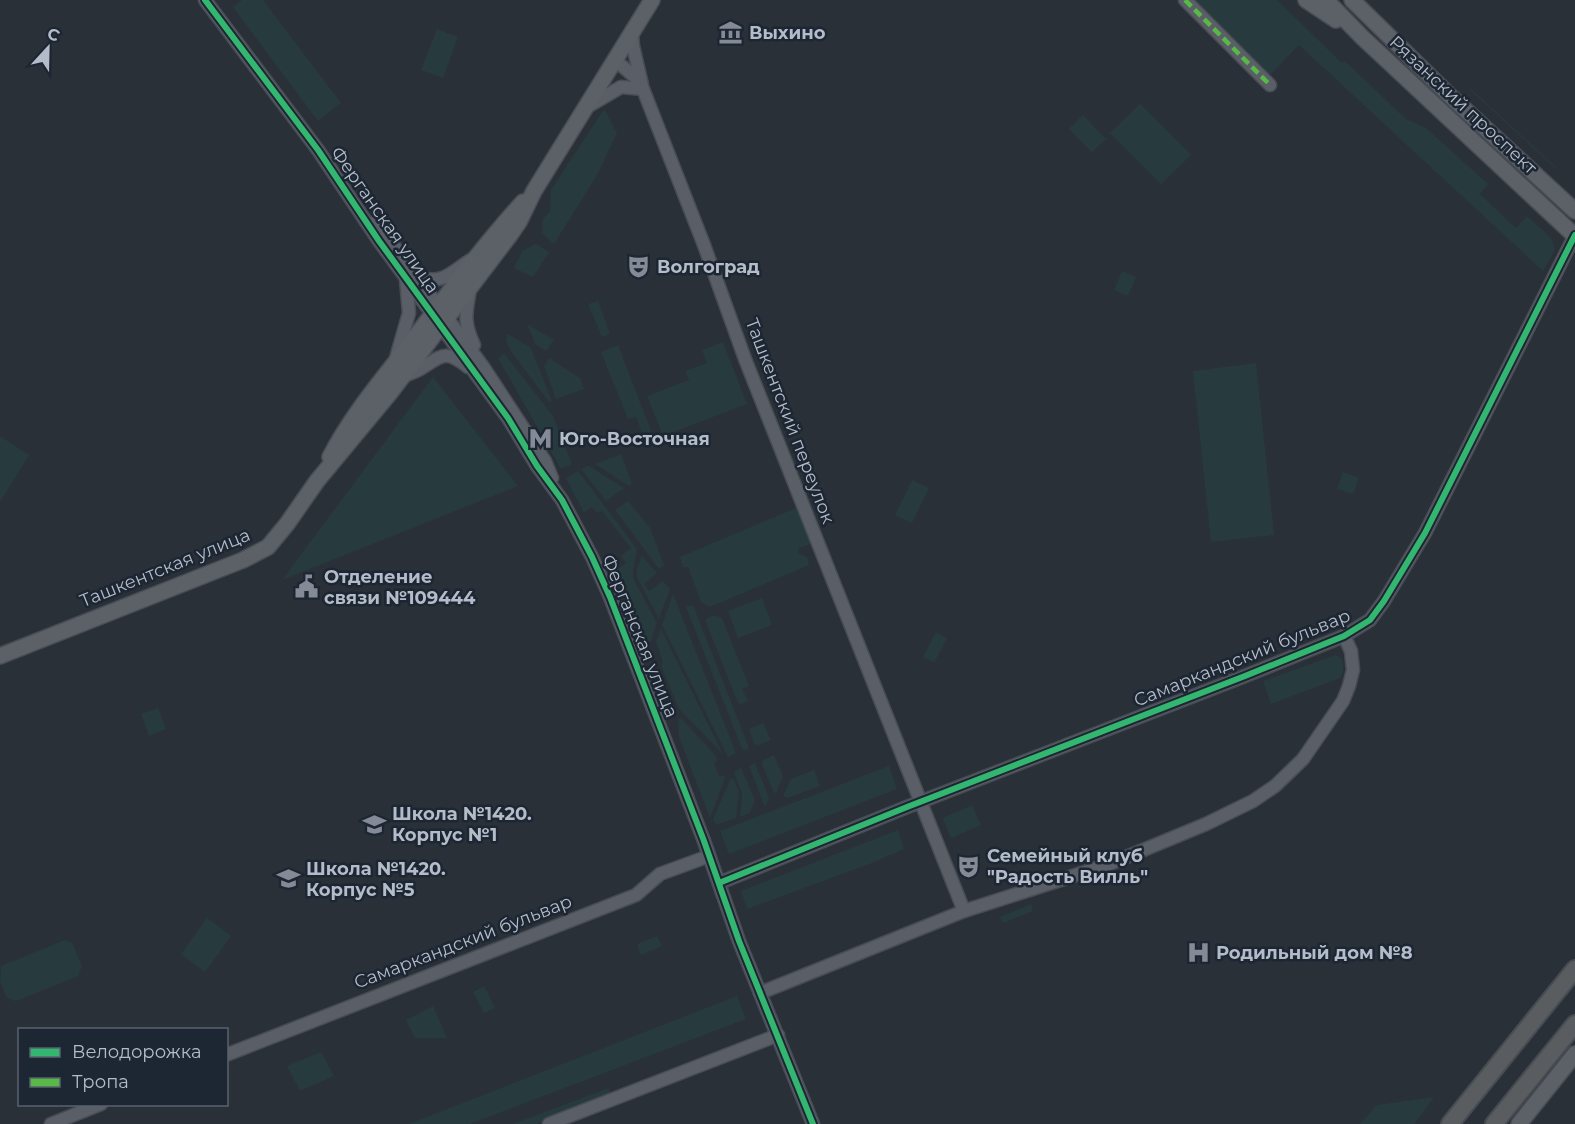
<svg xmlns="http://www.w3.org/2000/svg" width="1575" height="1124" font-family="Montserrat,sans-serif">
<rect width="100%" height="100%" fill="#2a3038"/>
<!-- green -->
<g fill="#273a3e">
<path d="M 242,0 L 263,0 L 341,103 L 318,121 L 233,7 Z"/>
<path d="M 1188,0 L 1277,0 L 1342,63 L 1345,61 L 1406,119 L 1426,128 L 1488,184 L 1480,194 L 1516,228 L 1527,216 L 1551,238 L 1555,250 L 1543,271 L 1299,45 L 1267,78 Z"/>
<path d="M 437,29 L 458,37 L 443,78 L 421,70 Z"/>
<path d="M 1469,89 L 1471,89 L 1557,168 L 1555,168 Z"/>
<path d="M 1140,104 L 1191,155 L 1161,184 L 1110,133 Z"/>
<path d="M 604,109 L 617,133 L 597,175 L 554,244 L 542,233 L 543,219 L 550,211 L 551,190 Z"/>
<path d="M 1083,115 L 1106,139 L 1092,152 L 1069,129 Z"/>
<path d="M 536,244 L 549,252 L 533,277 L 514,268 L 523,250 Z"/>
<path d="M 1122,271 L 1136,277 L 1128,296 L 1114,290 Z"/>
<path d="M 598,301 L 610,334 L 602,337 L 588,304 Z"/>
<path d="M 527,324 L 554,340 L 546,351 L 536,345 Z"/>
<path d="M 508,334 L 531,348 L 552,401 L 549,402 L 510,350 L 506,340 Z"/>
<path d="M 723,342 L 747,404 L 663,436 L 647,396 L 689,380 L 685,371 L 707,363 L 702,350 Z"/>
<path d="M 618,345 L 653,436 L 647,446 L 636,417 L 628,419 L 601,352 Z"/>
<path d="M 504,353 L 553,416 L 572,464 L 561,469 L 498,358 Z"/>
<path d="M 549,358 L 580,378 L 584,389 L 556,399 L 544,366 Z"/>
<path d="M 1256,363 L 1274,535 L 1211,542 L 1193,371 Z"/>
<path d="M 433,377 L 518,486 L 282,580 Z"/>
<path d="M 0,436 L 29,455 L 0,502 Z"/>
<path d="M 621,454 L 632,484 L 629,486 L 595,464 Z"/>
<path d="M 588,466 L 589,466 L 624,488 L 606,501 L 581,469 Z"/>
<path d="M 578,471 L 637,549 L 633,571 L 634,580 L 657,623 L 650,643 L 639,630 L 611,566 L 617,570 L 626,563 L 621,556 L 631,548 L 602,511 L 597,513 L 592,507 L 584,513 L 566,478 Z"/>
<path d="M 1343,472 L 1359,478 L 1353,494 L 1337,489 Z"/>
<path d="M 912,480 L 929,488 L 912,523 L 895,515 Z"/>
<path d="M 628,501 L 650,528 L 664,565 L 659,569 L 615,510 Z"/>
<path d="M 796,508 L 811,544 L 799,548 L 798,553 L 807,557 L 809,565 L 710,607 L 701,602 L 688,567 L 683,567 L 680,557 Z"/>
<path d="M 642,556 L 657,573 L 644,584 L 649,591 L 663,581 L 670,589 L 659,619 L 637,577 L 637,568 Z"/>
<path d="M 673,594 L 736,753 L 728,757 L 662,625 Z"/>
<path d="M 762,598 L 772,625 L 738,638 L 728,611 Z"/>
<path d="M 693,605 L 749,748 L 743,751 L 686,607 Z"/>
<path d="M 714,615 L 722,618 L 749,686 L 742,689 L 748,701 L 741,704 L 738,703 L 705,620 Z"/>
<path d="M 661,629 L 723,754 L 679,709 L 661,666 L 663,662 L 656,641 Z"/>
<path d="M 936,632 L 947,638 L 934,663 L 923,657 Z"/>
<path d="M 1336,655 L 1342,659 C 1344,666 1344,672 1340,678 L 1271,704 L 1263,681 Z"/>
<path d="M 158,708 L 166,729 L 149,736 L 141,714 Z"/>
<path d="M 681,718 L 715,755 L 717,761 L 714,763 L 719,776 L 723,775 L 725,778 L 710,818 L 679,737 L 678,720 Z"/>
<path d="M 763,723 L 771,740 L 759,745 L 754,744 L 749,729 Z"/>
<path d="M 774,755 L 783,776 L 776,793 L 773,791 L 762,764 L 763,760 Z"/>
<path d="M 755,763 L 769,798 L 765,807 L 749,766 Z"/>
<path d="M 889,766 L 897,789 L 729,854 L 720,831 Z"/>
<path d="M 741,768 L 755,800 L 750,813 L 740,817 L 742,794 L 734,772 Z"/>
<path d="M 814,770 L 820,786 L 788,798 L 783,796 L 791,779 Z"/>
<path d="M 733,779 L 739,792 L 736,818 L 716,825 L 713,819 L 730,780 Z"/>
<path d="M 972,805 L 981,825 L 951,838 L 943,818 Z"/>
<path d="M 898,830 L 904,849 L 872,863 L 747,909 L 741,891 Z"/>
<path d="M 1031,904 L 1033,911 L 1003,923 L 1000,917 Z"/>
<path d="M 207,918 L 231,936 L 205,972 L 181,954 Z"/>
<path d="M 657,936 L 662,946 L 641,955 L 637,944 Z"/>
<path d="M 65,940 L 72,943 L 82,966 L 78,976 L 19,1000 L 15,1001 L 7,998 L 0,981 L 1,966 Z"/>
<path d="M 484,986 L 495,1008 L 484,1013 L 473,992 Z"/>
<path d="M 737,996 L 746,1019 L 470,1124 L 409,1124 Z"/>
<path d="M 433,1006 L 447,1038 L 415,1038 L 406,1020 Z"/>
<path d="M 321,1052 L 334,1076 L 300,1091 L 287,1066 Z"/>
<path d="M 609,1088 L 611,1093 L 537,1124 L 513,1124 Z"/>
<path d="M 1434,1097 L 1414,1124 L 1360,1124 L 1377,1105 Z"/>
</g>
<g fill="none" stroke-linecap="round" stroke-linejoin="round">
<defs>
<g id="minor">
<path d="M 205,0 L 318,150 L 379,241 L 508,418 L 537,466 L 562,500 L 592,557 L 610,597 L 704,841 L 739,941 L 813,1124"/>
<path d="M 1185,0 L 1270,85"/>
<path d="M 632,33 L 633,46 L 642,85"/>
<path d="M 615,60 L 635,77 L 643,89 L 704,245 L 745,359 L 964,911"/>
<path d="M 587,107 L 621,87 L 643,89"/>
<path d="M 374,222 L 386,235 L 484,368 L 545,461 L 552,478"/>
<path d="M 417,277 C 444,285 450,273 472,259"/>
<path d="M 470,289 C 466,313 463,322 474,345"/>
<path d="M 396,358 L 409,313 L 406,279"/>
<path d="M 402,377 C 408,374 415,372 420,369 C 443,355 445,349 468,367"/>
<path d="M 719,883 L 907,807 L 1245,676 L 1344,636 L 1370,620 L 1384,601 L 1425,533 L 1575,235"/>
<path d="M 760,993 L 964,911 L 1107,865 L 1206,824 L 1253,801 L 1275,786 L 1303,759 L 1343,701 L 1349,686 L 1353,670 L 1351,651 L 1344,636"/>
<path d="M 226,1055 L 636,895 L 660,874 L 709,856"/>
<path d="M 51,1124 L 101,1104"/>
<path d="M 549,1124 L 778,1035"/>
</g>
<g id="major">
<path d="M 1306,0 L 1336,20"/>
<path d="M 1326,0 L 1362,37 L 1575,236"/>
<path d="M 1352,0 L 1447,93 L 1575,211"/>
<path d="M 330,457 C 351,416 381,381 409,345 C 446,296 482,247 523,202"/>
<path d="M 0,656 L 243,560 L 268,547 L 287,524 L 317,481 L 390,393 L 510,235 L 519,222 L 534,191 L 652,0"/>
<path d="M 1519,1124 L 1575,1054"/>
</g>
<g id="highway">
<path d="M 1450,1124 L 1575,969"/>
<path d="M 1494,1124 L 1575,1024"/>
</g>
</defs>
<!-- minor casing -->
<use href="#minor" stroke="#484c53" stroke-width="15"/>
<!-- major casing -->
<use href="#major" stroke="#484c55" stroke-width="18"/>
<!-- highway casing -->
<use href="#highway" stroke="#474c53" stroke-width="20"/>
<!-- minor -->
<use href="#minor" stroke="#5a5e66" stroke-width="12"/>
<!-- major -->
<use href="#major" stroke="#5c6168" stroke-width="15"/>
<!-- highway -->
<use href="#highway" stroke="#5a5d60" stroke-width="16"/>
<!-- quiet -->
<path stroke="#58b947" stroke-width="4.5" stroke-dasharray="9 4.5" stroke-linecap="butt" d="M 1185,0 L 1270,85"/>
<defs>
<g id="cycleway">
<path d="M 205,0 L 318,150 L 379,241 L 508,418 L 537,466 L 562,500 L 592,557 L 610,597 L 704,841 L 739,941 L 813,1124"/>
<path d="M 719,883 L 907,807 L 1245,676 L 1344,636 L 1370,620 L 1384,601 L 1425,533 L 1575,235"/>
</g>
</defs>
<!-- cycleway casing -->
<use href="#cycleway" stroke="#1d2633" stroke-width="10"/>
<!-- cycleway -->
<use href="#cycleway" stroke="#33b770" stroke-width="6"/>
</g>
<!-- icons -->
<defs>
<symbol id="museum-bare" viewBox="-9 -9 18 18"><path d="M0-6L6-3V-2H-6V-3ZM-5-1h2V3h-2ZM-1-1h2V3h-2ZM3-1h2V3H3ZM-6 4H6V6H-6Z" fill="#848b96" stroke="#1d2633" stroke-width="2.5" paint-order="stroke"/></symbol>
<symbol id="theatre-bare" viewBox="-9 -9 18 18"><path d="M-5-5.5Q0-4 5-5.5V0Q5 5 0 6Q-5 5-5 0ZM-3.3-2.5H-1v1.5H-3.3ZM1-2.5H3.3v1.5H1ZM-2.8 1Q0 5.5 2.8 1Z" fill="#848b96" stroke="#1d2633" stroke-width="2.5" paint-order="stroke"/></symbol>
<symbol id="metro-bare" viewBox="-9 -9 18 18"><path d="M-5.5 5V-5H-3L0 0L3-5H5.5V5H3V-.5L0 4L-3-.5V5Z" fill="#848b96" stroke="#1d2633" stroke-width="2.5" paint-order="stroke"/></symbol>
<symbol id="civic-bare" viewBox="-9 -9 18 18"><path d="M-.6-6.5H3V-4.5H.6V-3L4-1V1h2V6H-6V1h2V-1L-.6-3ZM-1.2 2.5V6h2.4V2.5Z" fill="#848b96" stroke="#1d2633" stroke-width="2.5" paint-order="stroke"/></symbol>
<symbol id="school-bare" viewBox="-9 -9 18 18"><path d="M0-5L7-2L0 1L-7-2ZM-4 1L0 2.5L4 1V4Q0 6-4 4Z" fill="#848b96" stroke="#1d2633" stroke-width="2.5" paint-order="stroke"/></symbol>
<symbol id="hospital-bare" viewBox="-9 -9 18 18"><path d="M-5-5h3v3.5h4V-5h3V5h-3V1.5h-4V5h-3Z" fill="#848b96" stroke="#1d2633" stroke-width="2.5" paint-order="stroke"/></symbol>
</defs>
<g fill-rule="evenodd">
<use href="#museum-bare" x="714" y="16" width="33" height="33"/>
<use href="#theatre-bare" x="622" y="250" width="33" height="33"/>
<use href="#metro-bare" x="524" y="422" width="33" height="33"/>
<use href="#civic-bare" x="290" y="570" width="33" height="33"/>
<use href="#school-bare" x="358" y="808" width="33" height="33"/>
<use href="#theatre-bare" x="952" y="850" width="33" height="33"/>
<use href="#school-bare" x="272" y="862" width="33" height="33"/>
<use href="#hospital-bare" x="1182" y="936" width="33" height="33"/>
</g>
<g text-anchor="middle" stroke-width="5" stroke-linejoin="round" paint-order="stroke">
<!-- poi labels -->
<g font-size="18" font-weight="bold" fill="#b4bcc9" stroke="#1d2633" text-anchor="start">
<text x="749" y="39">Выхино</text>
<text x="657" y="273">Волгоград</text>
<text x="559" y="445">Юго-Восточная</text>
<text x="324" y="583">Отделение<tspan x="324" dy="21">связи №109444</tspan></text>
<text x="392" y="820">Школа №1420.<tspan x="392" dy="21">Корпус №1</tspan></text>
<text x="987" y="862">Семейный клуб<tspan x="987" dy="21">"Радость Вилль"</tspan></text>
<text x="306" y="875">Школа №1420.<tspan x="306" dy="21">Корпус №5</tspan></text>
<text x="1216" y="959">Родильный дом №8</text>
</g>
<!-- street labels -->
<g font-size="18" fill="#b4bcc9" stroke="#1d2633">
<text transform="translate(1463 105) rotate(43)" y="6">Рязанский проспект</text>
<text transform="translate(385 220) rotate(55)" y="6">Ферганская улица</text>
<text transform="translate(790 421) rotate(69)" y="6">Ташкентский переулок</text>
<text transform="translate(165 568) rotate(-22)" y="6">Ташкентская улица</text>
<text transform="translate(640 636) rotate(68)" y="6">Ферганская улица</text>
<text transform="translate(1242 658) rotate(-22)" y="6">Самаркандский бульвар</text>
<text transform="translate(463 942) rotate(-21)" y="6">Самаркандский бульвар</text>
</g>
</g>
<!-- legend -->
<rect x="18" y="1028" width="210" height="78" fill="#1d2633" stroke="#59626f" stroke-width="1.5"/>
<rect x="30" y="1048" width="30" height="9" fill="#33b770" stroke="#59626f" stroke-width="1.5"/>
<text x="72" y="1058" font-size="18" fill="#b4bcc9">Велодорожка</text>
<rect x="30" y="1078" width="30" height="9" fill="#58b947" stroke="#59626f" stroke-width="1.5"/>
<text x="72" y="1088" font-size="18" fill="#b4bcc9">Тропа</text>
<!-- north arrow -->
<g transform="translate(48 48) rotate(22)" stroke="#1d2633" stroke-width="4.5" paint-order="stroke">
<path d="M0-4.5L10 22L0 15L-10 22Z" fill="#b4bcc9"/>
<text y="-9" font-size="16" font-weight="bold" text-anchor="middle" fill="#b4bcc9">С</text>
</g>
</svg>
